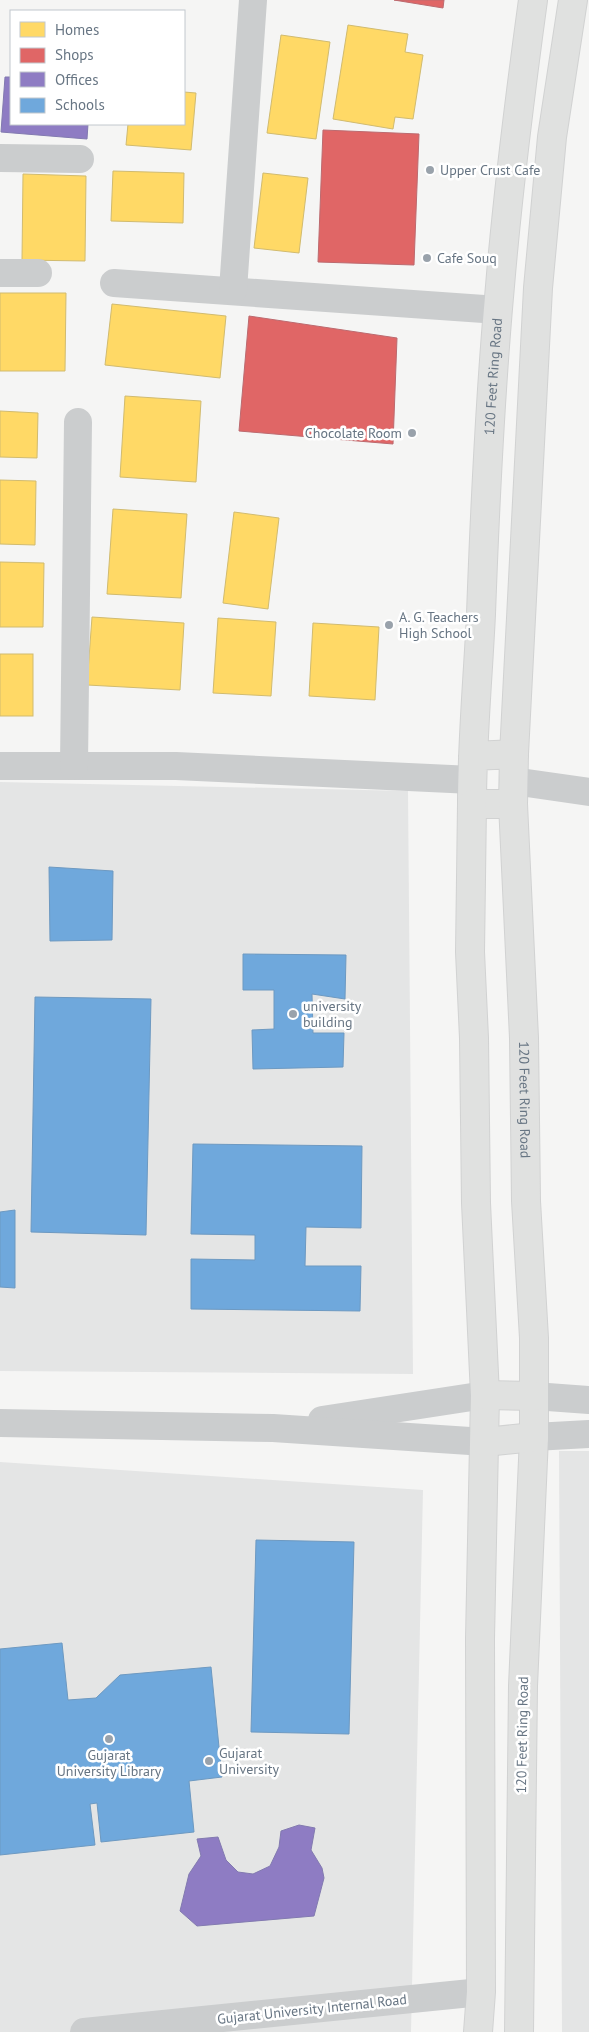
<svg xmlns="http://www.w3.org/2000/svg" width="589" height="2032" font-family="'PT Sans',sans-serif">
<rect width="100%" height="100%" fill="#f5f5f4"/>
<!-- built -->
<g fill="#e4e5e5">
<path d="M 0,782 L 408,791 L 413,1374 L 0,1371 Z"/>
<path d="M 559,1451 L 589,1451 L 589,2032 L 562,2032 Z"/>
<path d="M 0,1462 L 423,1490 L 411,2032 L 0,2032 Z"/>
</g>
<!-- homes -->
<g fill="#ffd966" stroke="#d1bb6f">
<path d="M 348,25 L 408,34 L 405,52 L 423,55 L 413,119 L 395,117 L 393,129 L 333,119 Z"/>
<path d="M 281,35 L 330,42 L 316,139 L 267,133 Z"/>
<path d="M 184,92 L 196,93 L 191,150 L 126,145 L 128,124 L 184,124 Z"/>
<path d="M 113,171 L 184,173 L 183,223 L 111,221 Z"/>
<path d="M 263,173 L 308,178 L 299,253 L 254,248 Z"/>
<path d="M 23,174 L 86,176 L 85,261 L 22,260 Z"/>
<path d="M 0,293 L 66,293 L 65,371 L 0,371 Z"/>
<path d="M 112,304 L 226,316 L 220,378 L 105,365 Z"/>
<path d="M 125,396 L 201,401 L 196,482 L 120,477 Z"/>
<path d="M 0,411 L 38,413 L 37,458 L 0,457 Z"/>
<path d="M 0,480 L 36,481 L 35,545 L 0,544 Z"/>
<path d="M 113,509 L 187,514 L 181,598 L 107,594 Z"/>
<path d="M 234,512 L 279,518 L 268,609 L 223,603 Z"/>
<path d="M 0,562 L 44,563 L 43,627 L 0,627 Z"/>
<path d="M 92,617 L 184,623 L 180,690 L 87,685 Z"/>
<path d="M 218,618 L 276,622 L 271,696 L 213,693 Z"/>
<path d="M 313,623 L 379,627 L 375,700 L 309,696 Z"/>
<rect x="0" y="654" width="33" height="62"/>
</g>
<!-- shops -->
<g fill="#e06666" stroke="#bc6a6f">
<path d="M 394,0 L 444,0 L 443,8 Z"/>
<path d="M 323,130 L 419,134 L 414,265 L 318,262 Z"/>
<path d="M 249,316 L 397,338 L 393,444 L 239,431 Z"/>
</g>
<!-- offices -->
<g fill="#8e7cc3" stroke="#827ab0">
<path d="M 5,77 L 11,77 L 11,124 L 88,124 L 87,139 L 1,132 Z"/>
<path d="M 299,1825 L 315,1828 L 311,1850 L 322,1868 L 324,1878 L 314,1916 L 197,1926 L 180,1911 L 189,1874 L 201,1856 L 197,1839 L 218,1837 L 226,1860 L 238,1872 L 253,1874 L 270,1866 L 279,1847 L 281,1831 Z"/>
</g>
<!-- schools -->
<g fill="#6fa8dc" stroke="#6d99c1">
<path d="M 49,867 L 113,871 L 112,940 L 50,941 Z"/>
<path d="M 243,954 L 346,955 L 345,999 L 312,994 L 313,1033 L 344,1033 L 343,1067 L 253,1069 L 252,1030 L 274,1029 L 274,990 L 243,990 Z"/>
<path d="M 35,997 L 151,999 L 146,1235 L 31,1232 Z"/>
<path d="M 193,1144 L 362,1146 L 361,1228 L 306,1227 L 305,1266 L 361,1266 L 360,1311 L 191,1309 L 191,1259 L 255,1260 L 255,1235 L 191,1234 Z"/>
<path d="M 15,1210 L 15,1288 L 0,1287 L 0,1212 Z"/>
<path d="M 256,1540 L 354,1542 L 349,1734 L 251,1732 Z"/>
<path d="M 62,1643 L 68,1700 L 96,1698 L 120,1675 L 211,1667 L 222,1777 L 189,1781 L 194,1832 L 101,1842 L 97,1803 L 90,1804 L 95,1845 L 0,1855 L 0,1649 Z"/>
</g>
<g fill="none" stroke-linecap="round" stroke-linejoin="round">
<defs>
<g id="major">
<path d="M 514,754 L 538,288 L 552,137 L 573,0"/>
<path id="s1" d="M 473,756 L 514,754 L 513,804 L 472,804 C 472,741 478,677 481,614 C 485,504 490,395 500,286 C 508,190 520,95 533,0"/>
<path d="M 472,804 L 470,952 L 474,1038 L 476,1203 L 485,1395 L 480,1639 L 481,1992 L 478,2032"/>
<path id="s2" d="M 513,804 L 524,1038 L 526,1201 L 534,1338 L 534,1437 L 523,1686 L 519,2032"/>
<path d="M 485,1395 L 534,1396"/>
<path d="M 485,1442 L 534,1437"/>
</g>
</defs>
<!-- major casing -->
<use href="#major" stroke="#d1d2d2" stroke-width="30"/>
<!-- minor -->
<g stroke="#cbcdce" stroke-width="28">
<path d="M 0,158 L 80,159"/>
<path d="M 0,273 L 38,273"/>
<path d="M 114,283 L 498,310"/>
<path d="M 233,290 L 253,0"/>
<path d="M 0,766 L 176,766 L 472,780"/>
<path d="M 74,766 L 78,422"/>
<path d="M 513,781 L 589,792"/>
<path d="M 534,1396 L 589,1400"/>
<path d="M 322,1420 L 485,1395"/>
<path d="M 0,1423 L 273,1428 L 485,1442"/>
<path d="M 534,1437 L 589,1434"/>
<path d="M 84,2032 L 481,1992"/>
</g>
<!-- major -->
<use href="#major" stroke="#e0e1e0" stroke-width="28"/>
</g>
<!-- markers -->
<g fill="#99a2ab" stroke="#fff" stroke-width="2">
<circle cx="430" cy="170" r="5"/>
<circle cx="427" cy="258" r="5"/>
<circle cx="412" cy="433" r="5"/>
<circle cx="389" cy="625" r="5"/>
<circle cx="293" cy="1014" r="5"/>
<circle cx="109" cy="1739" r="5"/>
<circle cx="209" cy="1761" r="5"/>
</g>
<g text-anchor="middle" stroke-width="5" stroke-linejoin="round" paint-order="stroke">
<!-- poi labels -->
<g font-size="14" fill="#677583" stroke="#fff" text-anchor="start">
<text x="440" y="175">Upper Crust Cafe</text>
<text x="437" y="263">Cafe Souq</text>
<text x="402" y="438" text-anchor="end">Chocolate Room</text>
<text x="399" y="622">A. G. Teachers<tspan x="399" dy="16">High School</tspan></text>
<text x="303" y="1011">university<tspan x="303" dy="16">building</tspan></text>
<text x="219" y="1758">Gujarat<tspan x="219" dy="16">University</tspan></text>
<text x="109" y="1760" text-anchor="middle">Gujarat<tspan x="109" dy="16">University Library</tspan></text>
</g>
<!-- street labels -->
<g font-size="14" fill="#677583" stroke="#fff">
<text dy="5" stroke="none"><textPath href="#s1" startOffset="560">120 Feet Ring Road</textPath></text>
<text dy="5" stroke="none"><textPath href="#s2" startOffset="296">120 Feet Ring Road</textPath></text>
<text transform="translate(522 1735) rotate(-89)" y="5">120 Feet Ring Road</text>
<text transform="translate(312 2009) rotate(-6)" y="5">Gujarat University Internal Road</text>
</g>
</g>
<!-- legend -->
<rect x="10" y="10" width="175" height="115" fill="#ffffff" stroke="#c2c8cd"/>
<rect x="20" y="22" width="25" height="15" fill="#ffd966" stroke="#c2c8cd"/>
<text x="55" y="35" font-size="15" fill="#677583">Homes</text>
<rect x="20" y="48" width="25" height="15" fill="#e06666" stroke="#c2c8cd"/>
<text x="55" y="60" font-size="15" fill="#677583">Shops</text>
<rect x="20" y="72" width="25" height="15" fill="#8e7cc3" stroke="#c2c8cd"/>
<text x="55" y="85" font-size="15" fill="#677583">Offices</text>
<rect x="20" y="98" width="25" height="15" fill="#6fa8dc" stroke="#c2c8cd"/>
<text x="55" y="110" font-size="15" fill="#677583">Schools</text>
</svg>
